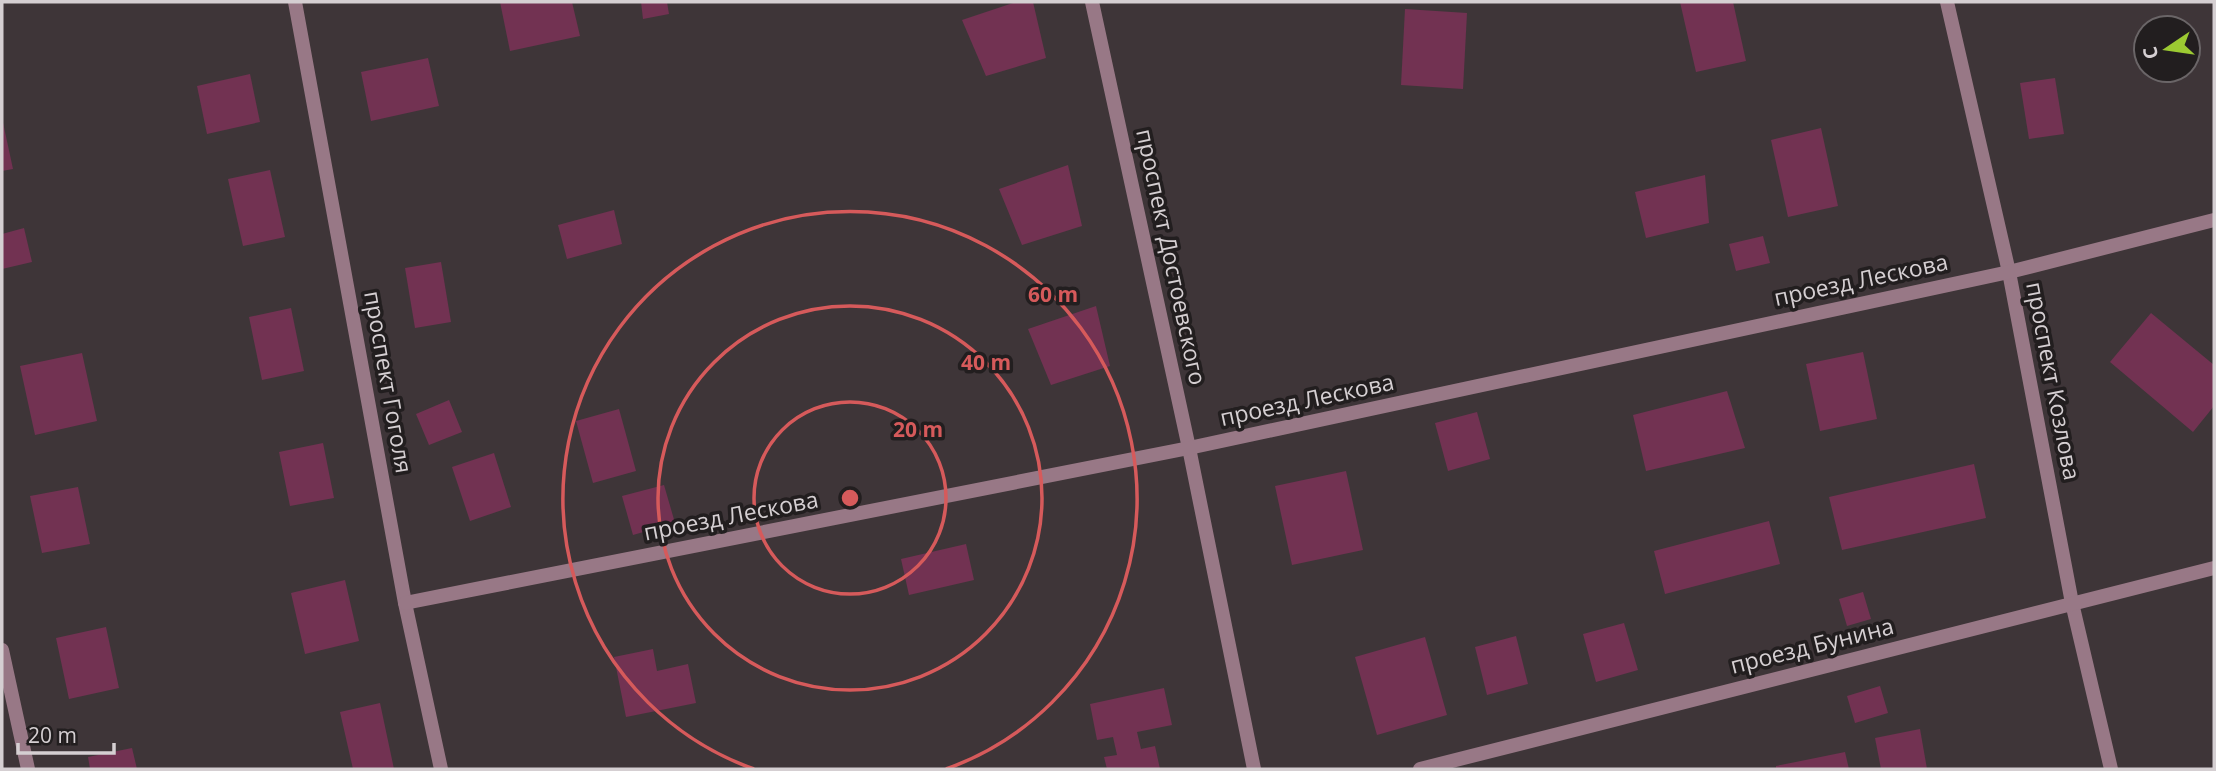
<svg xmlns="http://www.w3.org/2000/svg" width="2216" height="771" font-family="'Open Sans',sans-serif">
<rect width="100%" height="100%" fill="#3e3538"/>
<!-- building -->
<g fill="#723252">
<path d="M 500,2 L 572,2 L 580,36 L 510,51 Z"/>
<path d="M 641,2 L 667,2 L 669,14 L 643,19 Z"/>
<path d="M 1016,2 L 1033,2 L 1046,58 L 986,76 L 962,20 Z"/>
<path d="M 1680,2 L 1733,2 L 1746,61 L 1696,72 Z"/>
<path d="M 1405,9 L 1467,13 L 1463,89 L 1401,85 Z"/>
<path d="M 428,58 L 439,106 L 371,121 L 361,72 Z"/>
<path d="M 250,74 L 260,122 L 207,134 L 197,86 Z"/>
<path d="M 2055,78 L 2064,134 L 2029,139 L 2020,83 Z"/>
<path d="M 2,118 L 13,169 L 2,171 Z"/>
<path d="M 1821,128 L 1838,206 L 1788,217 L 1771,140 Z"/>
<path d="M 1068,165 L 1082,226 L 1022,245 L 999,189 Z"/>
<path d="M 270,170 L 285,237 L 243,246 L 228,179 Z"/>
<path d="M 1705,175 L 1709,223 L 1646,238 L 1635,192 Z"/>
<path d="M 614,210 L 622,244 L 567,259 L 558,225 Z"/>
<path d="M 24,228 L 32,262 L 2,269 L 2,234 Z"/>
<path d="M 1763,236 L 1770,263 L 1736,271 L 1729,244 Z"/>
<path d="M 441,262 L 451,322 L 415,328 L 405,268 Z"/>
<path d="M 1096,306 L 1110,366 L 1051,385 L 1028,329 Z"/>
<path d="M 291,308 L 304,371 L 262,380 L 249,317 Z"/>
<path d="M 2151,313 L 2214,365 L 2214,406 L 2193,432 L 2110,362 Z"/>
<path d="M 1863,352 L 1877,419 L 1820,431 L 1806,364 Z"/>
<path d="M 82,353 L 97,421 L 35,435 L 20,366 Z"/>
<path d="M 1727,391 L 1745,448 L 1646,471 L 1633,415 Z"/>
<path d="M 449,400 L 462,432 L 429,445 L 416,414 Z"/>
<path d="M 619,409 L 636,471 L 593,483 L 576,421 Z"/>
<path d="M 1477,412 L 1490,459 L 1448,471 L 1435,423 Z"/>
<path d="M 323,443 L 334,498 L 290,506 L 279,452 Z"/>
<path d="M 494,453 L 511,507 L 470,521 L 452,467 Z"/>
<path d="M 1974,464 L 1986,518 L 1842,550 L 1829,497 Z"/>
<path d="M 1346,471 L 1363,550 L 1292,565 L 1275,486 Z"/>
<path d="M 664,485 L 675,523 L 633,535 L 622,496 Z"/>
<path d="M 78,487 L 90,544 L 42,553 L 30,496 Z"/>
<path d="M 1769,521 L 1780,564 L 1665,594 L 1654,551 Z"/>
<path d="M 966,544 L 974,580 L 909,595 L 901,559 Z"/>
<path d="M 345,580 L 359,641 L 305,654 L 291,593 Z"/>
<path d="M 1863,592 L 1871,619 L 1847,626 L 1839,599 Z"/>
<path d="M 1624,623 L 1638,670 L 1596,682 L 1583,634 Z"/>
<path d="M 106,627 L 119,688 L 69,699 L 56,638 Z"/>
<path d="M 1516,636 L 1528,684 L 1487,695 L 1475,647 Z"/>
<path d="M 1425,637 L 1447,715 L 1377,735 L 1355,657 Z"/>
<path d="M 653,649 L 657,671 L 688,664 L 696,703 L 626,717 L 614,657 Z"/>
<path d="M 1880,686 L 1888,713 L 1855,723 L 1847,696 Z"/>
<path d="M 1164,688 L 1172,725 L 1137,732 L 1141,749 L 1155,746 L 1160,769 L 1107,769 L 1104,757 L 1117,755 L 1113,737 L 1097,740 L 1090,704 Z"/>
<path d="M 380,703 L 394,769 L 353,769 L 340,712 Z"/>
<path d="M 1920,729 L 1927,769 L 1881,769 L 1875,738 Z"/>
<path d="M 132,748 L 137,769 L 90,769 L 88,757 Z"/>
<path d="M 1845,752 L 1849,769 L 1776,769 L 1776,766 Z"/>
</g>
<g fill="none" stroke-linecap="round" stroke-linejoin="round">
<!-- minor -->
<g stroke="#987886" stroke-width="14">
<path d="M 295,2 L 405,603 L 441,769"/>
<path d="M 1092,2 L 1189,448 L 1254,769"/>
<path d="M 1947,2 L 2009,272 L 2072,603 L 2111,769"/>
<path d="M 405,603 L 1189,448 L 2009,272 L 2214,220"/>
<path d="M 2,650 L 28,769"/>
<path d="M 1420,769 L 2214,568"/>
</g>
</g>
<!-- distance rings -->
<g fill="none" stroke="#d65a5b" stroke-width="3.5">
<circle cx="850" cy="498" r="96"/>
<circle cx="850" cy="498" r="192"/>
<path d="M754 769A287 287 0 1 1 946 769"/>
</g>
<g text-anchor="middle" stroke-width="7" stroke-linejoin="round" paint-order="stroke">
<!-- street labels -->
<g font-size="23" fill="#d5cfd2" stroke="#221e1f">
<text transform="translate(1171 257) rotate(78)" y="8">проспект Достоевского</text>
<text transform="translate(1861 280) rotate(-12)" y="8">проезд Лескова</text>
<text transform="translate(2053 381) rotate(79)" y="8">проспект Козлова</text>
<text transform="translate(388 382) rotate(80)" y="8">проспект Гоголя</text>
<text transform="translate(1307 400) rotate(-12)" y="8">проезд Лескова</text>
<text transform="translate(731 516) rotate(-11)" y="8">проезд Лескова</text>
<text transform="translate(1812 646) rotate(-14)" y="8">проезд Бунина</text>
</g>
</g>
<circle cx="850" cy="498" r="10" fill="#d65a5b" stroke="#221e1f" stroke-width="3.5"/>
<g font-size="21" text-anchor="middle" font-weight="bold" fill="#d65a5b" stroke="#221e1f" stroke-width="7" stroke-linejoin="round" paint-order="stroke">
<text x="1053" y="302">60 m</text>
<text x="986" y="370">40 m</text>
<text x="918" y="437">20 m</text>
</g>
<!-- border -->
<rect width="2216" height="771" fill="none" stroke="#d5cfd2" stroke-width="7"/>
<!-- north arrow -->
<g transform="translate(2167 49) rotate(257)"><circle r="33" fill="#221e1f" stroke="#6a6567" stroke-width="2"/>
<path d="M0-5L12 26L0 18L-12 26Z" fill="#9cca32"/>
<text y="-10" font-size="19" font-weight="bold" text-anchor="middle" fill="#d5cfd2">С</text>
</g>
<!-- scale -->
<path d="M18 743v10h96v-10" fill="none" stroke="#d5cfd2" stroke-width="3.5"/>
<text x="28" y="743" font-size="21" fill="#d5cfd2" stroke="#221e1f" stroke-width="5" paint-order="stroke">20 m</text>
</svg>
